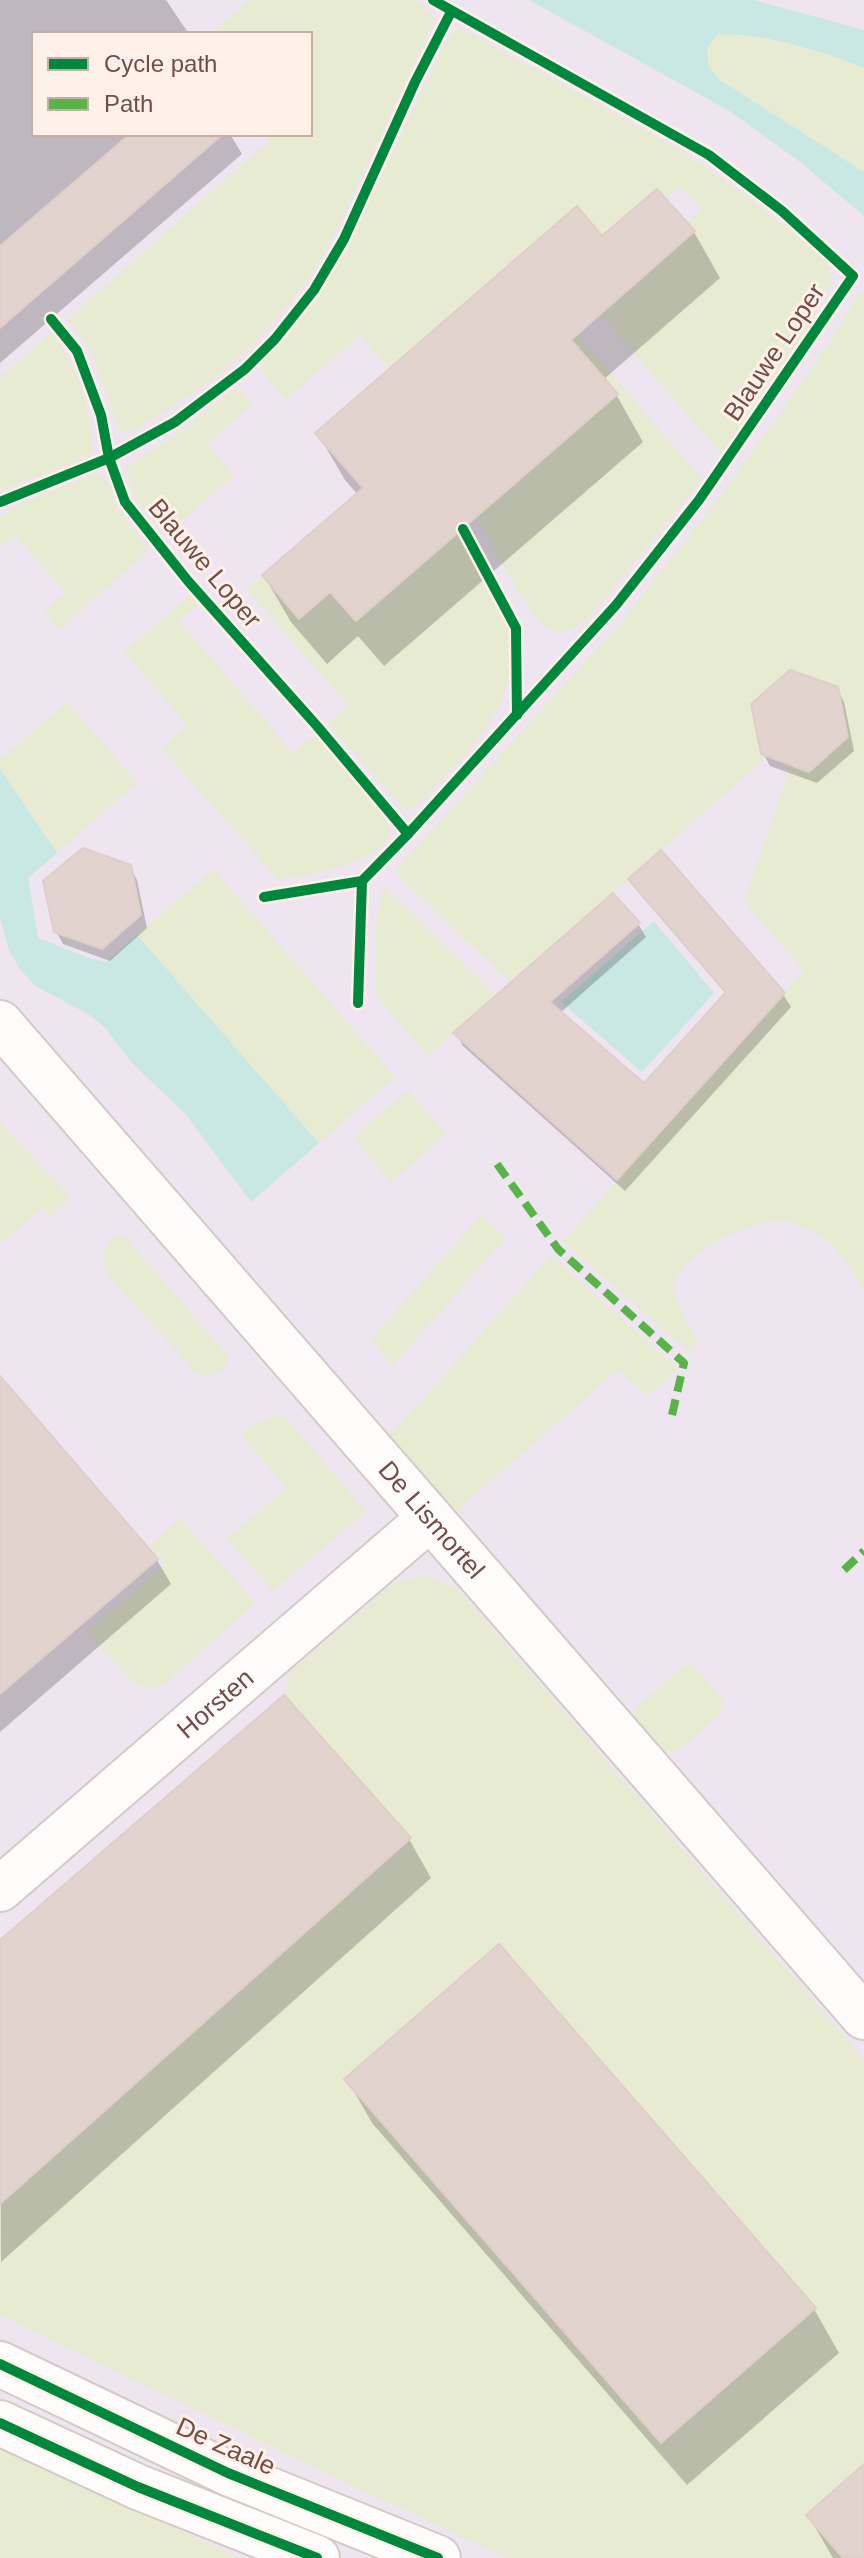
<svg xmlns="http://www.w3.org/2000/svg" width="864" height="2558" font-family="Arial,sans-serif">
<rect width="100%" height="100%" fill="#f6ede7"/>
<!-- education -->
<path fill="#efe5f0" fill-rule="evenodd" d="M 0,0 L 864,0 L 864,2558 L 0,2558 ZM 34,34 L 310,34 L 310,134 L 34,134 Z"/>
<!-- green -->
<g fill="#e7ebd2">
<path d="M 249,0 L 414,0 L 431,13 L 434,21 L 329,245 L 307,282 L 258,340 L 214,379 L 154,418 L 130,432 L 120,432 L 91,350 L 67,319 L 268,142 L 262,134 L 310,134 L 310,34 L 210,34 Z"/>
<path d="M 459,27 L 680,150 L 732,186 L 826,259 L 832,276 L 831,284 L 809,325 L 721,453 L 600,314 L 695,232 L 687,222 L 702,209 L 681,187 L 666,199 L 657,189 L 602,236 L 577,206 L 389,369 L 360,335 L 286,399 L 262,372 L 262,364 L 267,355 L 320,295 L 345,253 L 443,47 Z"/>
<path d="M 734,33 C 777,42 824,50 864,68 L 864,172 L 720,80 L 709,67 L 707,48 L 717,35 Z"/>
<path d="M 859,293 L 864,294 L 864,1292 C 852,1271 839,1247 818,1234 C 810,1229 792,1222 783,1221 C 753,1218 682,1253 674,1284 C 671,1297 691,1328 697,1341 L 693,1356 L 563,1241 L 804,971 L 744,901 L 791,765 L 811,770 L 848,736 L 839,690 L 753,703 L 751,707 L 760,752 L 768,756 L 511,982 L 394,872 L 617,627 L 721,495 L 781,412 L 830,342 Z"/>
<path d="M 52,332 C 81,376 87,397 93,449 L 89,456 L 0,491 L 0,377 Z"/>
<path d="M 577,334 L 702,479 L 590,616 C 581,623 570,633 557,632 C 534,631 489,539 476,517 L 618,395 L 571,340 Z"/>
<path d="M 233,390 L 241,390 L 252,404 L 207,444 L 234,476 L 165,536 L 133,494 L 126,467 L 183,430 Z"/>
<path d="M 94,475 L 102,477 L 110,487 L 116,506 L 148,551 L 59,630 L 44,612 L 66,592 L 15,535 L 0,547 L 0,517 L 14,507 Z"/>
<path d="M 457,534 C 474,561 496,590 505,620 C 529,703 469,750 418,804 L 410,809 L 403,808 L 328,724 L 348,705 L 247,589 L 262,575 L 299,618 L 330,592 L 357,621 Z"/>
<path d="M 191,594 L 199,604 L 179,621 L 293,753 L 315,735 L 383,815 L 391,831 C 381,865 308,875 278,880 L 162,748 L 187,725 L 124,652 Z"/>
<path d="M 67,702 L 137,783 L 57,853 L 0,769 L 0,760 Z"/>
<path d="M 213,869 L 395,1077 L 319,1143 L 137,935 Z"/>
<path d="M 383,886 L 496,995 L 427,1056 L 376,995 L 376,924 Z"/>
<path d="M 408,1090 L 446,1134 L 391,1182 L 353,1138 Z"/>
<path d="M 0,1122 L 71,1198 L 51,1217 L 42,1208 L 0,1244 Z"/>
<path d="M 481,1215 L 506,1238 L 393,1365 L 371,1339 Z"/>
<path d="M 123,1234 L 230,1359 L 220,1371 L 207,1377 L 195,1372 L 104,1271 C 103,1252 103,1241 123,1234 Z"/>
<path d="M 551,1256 L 678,1369 L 648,1396 L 618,1370 L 455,1512 L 389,1436 Z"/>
<path d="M 273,1416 L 285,1417 L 366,1512 L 272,1591 L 227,1539 L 286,1487 L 241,1434 L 250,1426 Z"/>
<path d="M 180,1518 L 255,1603 L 163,1685 L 149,1688 L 134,1683 L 87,1632 L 166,1564 L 150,1546 Z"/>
<path d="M 425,1576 L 457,1588 L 864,2059 L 864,2464 L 806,2515 L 843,2558 L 508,2558 L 350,2485 L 0,2315 L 0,2204 L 410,1838 L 284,1695 L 290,1672 L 393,1583 Z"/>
<path d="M 693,1665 L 723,1700 L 720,1714 L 677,1752 L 664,1751 L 634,1716 L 635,1709 L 683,1666 Z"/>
<path d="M 0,2446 L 240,2558 L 0,2558 Z"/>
</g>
<!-- water -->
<g fill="#c9e8e4">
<path d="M 529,0 L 754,0 L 864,30 L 864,68 C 829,53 753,30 717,35 L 707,48 L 709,67 L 720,80 L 864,172 L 864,216 L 800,162 L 731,112 Z"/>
<path d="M 0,769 L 57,853 L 28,878 L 38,938 L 91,959 L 106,962 L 137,935 L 319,1143 L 251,1202 L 186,1115 L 132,1063 L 105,1028 L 90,1015 L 35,986 L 19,968 L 8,948 L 0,916 Z"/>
<path d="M 654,921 L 714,993 L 642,1072 L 561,1002 Z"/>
</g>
<!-- shadow -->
<g fill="#0003">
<path d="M 0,0 L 166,0 L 189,34 L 34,34 L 34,134 L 230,134 L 242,154 L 0,363 Z"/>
<path d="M 657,192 L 694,232 L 720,278 L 603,380 L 617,396 L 643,442 L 384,666 L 358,636 L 327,664 L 291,622 L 264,576 L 358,495 L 345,480 L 318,434 L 602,239 Z"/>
<path d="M 837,689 L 844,702 L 854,751 L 817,783 L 770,766 L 763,753 Z"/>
<path d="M 130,867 L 137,880 L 147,928 L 110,961 L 63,944 L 56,931 Z"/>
<path d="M 631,880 L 783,994 L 791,1007 L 625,1191 L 463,1046 L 456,1033 L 638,924 L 646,937 L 560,1013 L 644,1086 L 727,995 L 638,892 Z"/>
<path d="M 0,1379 L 157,1560 L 171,1584 L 0,1732 Z"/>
<path d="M 409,1839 L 431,1878 L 1,2262 L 0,1942 Z"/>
<path d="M 347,2079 L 814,2309 L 839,2353 L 687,2485 L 372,2123 Z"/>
<path d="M 864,2467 L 864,2558 L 833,2558 L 808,2515 Z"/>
</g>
<!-- building -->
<g fill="#e2d3cf" stroke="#dfcec9" stroke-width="2">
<path d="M 130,134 L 223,134 L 0,328 L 0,246 Z"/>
<path d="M 657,189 L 695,231 L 571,340 L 618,394 L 356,621 L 330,592 L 299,619 L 262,575 L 363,488 L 315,433 L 577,206 L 602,236 Z"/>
<path d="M 790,670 L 838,687 L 848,737 L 809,772 L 761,754 L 751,704 Z"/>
<path d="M 83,848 L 131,865 L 141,915 L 102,949 L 54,932 L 43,881 Z"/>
<path d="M 661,850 L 785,993 L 617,1180 L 453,1033 L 613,893 L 640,923 L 550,1002 L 644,1083 L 726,992 L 628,879 Z"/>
<path d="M 0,1376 L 158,1559 L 0,1694 Z"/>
<path d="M 284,1695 L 411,1838 L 0,2204 L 0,1940 Z"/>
<path d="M 499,1944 L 816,2308 L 661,2443 L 344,2079 Z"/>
<path d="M 864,2464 L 864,2558 L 843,2558 L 806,2515 Z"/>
</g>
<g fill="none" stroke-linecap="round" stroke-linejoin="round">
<defs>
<g id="minor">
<path id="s1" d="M 0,1023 L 864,2017"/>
<path id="s2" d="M 0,1889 L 430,1518"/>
<path d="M 0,2364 L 228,2473 L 438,2558"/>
<path d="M 0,2423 L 138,2487 L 317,2558"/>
</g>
</defs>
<!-- minor casing -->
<use href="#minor" stroke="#d4c9c5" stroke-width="48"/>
<!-- minor -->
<use href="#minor" stroke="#fefcfb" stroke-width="44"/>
<!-- quiet -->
<g stroke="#59b447" stroke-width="8" stroke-dasharray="16 8" stroke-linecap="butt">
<path d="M 497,1164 L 558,1249 L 684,1363 L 672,1415"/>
<path d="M 844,1570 L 864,1551"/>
</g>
<defs>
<g id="cycleway">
<path d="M 51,319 L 77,351 L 101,415 L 109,458 L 125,502 L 188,581 L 317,726 L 408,834"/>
<path d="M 0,502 L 109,458 L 175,422 L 245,369 L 275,339 L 314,290 L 344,239 L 415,82 L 451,12"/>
<path d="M 463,529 L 516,628 L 517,715"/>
<path d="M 264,897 L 362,881 L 408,834 L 616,605 L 699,500 L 853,276 L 782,211 L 709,155 L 433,0"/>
<path d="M 358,1003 L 362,881"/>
<path d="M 0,2364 L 228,2473 L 438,2558"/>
<path d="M 0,2423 L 138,2487 L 317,2558"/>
</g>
</defs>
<!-- cycleway casing -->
<use href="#cycleway" stroke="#fff0e8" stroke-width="15"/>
<!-- cycleway -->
<use href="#cycleway" stroke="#00873e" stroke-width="10"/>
</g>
<g text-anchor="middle" stroke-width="6" stroke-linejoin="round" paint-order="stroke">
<!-- street labels -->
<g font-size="26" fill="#744d48" stroke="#fff0e8">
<text transform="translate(774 352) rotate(-56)" y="9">Blauwe Loper</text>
<text transform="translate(205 563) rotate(50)" y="9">Blauwe Loper</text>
<text dy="9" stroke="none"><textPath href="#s1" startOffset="658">De Lismortel</textPath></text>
<text dy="9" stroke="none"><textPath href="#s2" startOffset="284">Horsten</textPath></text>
<text transform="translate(226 2446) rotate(24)" y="9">De Zaale</text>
</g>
</g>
<!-- legend -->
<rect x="32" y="32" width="280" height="104" fill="#fff0e8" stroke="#c7afa8" stroke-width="2"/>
<rect x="48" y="58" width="40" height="12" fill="#00873e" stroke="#c7afa8" stroke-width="2"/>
<text x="104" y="72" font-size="24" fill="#744d48">Cycle path</text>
<rect x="48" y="98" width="40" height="12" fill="#59b447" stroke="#c7afa8" stroke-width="2"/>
<text x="104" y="112" font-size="24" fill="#744d48">Path</text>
</svg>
